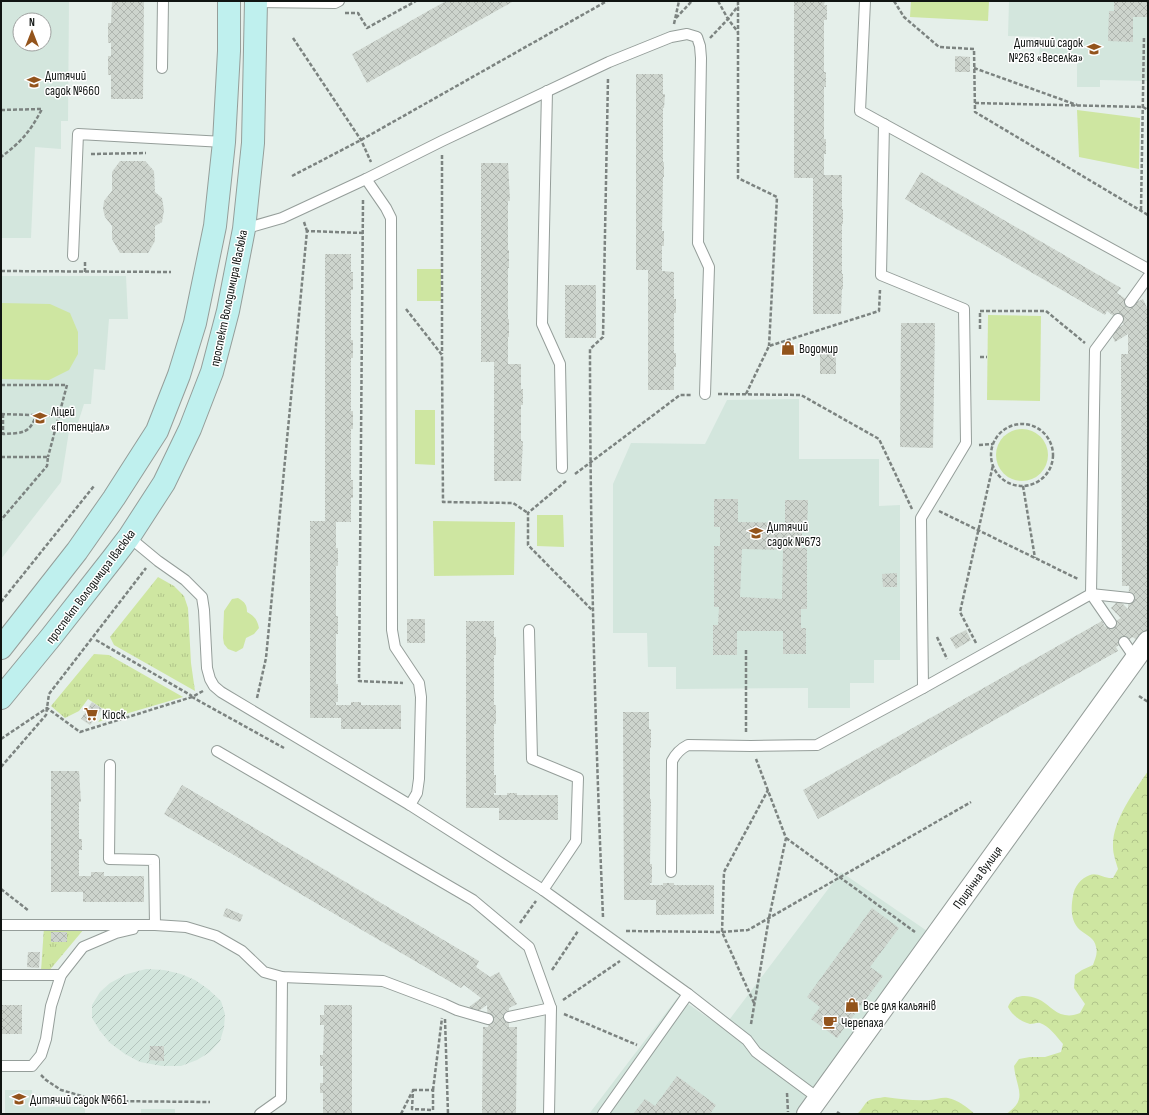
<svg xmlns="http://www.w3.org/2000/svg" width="1149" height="1115" font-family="'Sofia Sans Condensed',sans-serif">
<defs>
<pattern id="industrial-furrows" width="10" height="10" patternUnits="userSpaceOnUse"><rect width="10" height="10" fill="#d3e6dd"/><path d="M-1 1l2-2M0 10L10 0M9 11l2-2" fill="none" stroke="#b4c4bd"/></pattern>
<pattern id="grass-tufts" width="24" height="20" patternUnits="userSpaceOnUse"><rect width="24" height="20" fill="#cee6a1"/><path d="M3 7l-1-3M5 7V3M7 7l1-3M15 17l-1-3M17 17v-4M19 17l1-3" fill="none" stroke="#b0c48a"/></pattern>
<pattern id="forest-crowns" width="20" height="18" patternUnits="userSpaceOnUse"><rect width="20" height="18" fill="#cee6a1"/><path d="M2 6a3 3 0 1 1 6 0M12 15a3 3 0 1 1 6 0" fill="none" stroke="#b0c48a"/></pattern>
<pattern id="building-cross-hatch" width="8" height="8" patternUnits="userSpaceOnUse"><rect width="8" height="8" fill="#cdd4cd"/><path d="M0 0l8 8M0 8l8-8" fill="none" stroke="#afb5af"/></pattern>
</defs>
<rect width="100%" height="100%" fill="#e5efea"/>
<!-- built -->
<g fill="#d3e6dd" fill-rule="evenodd">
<path d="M 1,1 L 69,1 L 68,121 L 61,121 L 61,149 L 35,147 L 31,238 L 1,238 ZM 20,20 L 44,20 L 44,44 L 20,44 Z"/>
<path d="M 1009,1 L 1148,1 L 1148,81 L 1100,80 L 1100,87 L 1077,87 L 1077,62 L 1039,61 L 1040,37 L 1008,36 Z"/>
<path d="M 1,276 L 126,276 L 128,319 L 109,319 L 105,370 L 94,369 L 91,404 L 84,404 L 75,432 L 69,431 L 61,482 L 1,559 Z"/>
<path d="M 799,399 L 799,459 L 879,459 L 879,506 L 900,505 L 900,660 L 874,660 L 874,683 L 850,683 L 850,708 L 808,708 L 808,688 L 676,689 L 676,667 L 648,667 L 647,633 L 613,633 L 613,484 L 631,443 L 705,444 L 727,400 Z"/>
<path d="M 841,872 L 930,933 L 800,1114 L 589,1114 L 678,997 L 723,1028 Z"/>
<path d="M 5,1090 L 32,1090 L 33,1107 L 85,1107 L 85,1114 L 5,1114 Z"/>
<rect x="141" y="1109" width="34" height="5"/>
</g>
<!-- industrial -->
<path fill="url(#industrial-furrows)" d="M 146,969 L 164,970 L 181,974 L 195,980 L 208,989 L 221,1001 L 225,1014 L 224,1028 L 220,1041 L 210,1052 L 197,1060 L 181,1066 L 162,1066 L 140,1062 L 125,1054 L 110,1043 L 100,1031 L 92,1018 L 92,1005 L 100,992 L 110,983 L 127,974 Z"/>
<!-- grass -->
<g fill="url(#grass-tufts)">
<path d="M 158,577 L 174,586 L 184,596 L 188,608 L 191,663 L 195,691 L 114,645 L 110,637 Z"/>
<path d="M 94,654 L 109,655 L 183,697 L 98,722 L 106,711 L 88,699 L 79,711 L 65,718 L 51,706 Z"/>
<path d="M 44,927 L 84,929 L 48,972 L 41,971 Z"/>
</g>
<!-- forest -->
<g fill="url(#forest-crowns)">
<path d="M 1148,771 L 1148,1114 L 1006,1114 C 1029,1099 1016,1088 1014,1066 L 1019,1059 L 1030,1057 L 1045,1057 L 1061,1052 L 1063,1044 C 1057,1037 1049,1026 1040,1023 C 1037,1022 1033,1024 1030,1024 C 1021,1022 1012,1015 1008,1007 C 1013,994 1026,994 1038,999 C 1048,1003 1053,1013 1065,1015 C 1070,1016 1075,1015 1080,1013 L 1085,1004 L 1074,988 L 1075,975 L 1082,970 L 1093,965 C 1095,959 1098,954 1096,947 C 1095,938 1086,935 1080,930 C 1070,921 1071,907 1073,896 C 1074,887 1081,878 1090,875 C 1097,872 1105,879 1113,878 L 1118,869 C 1116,862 1113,854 1113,847 C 1112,821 1134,792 1148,771 Z"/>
<path d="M 885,1097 C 900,1099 915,1101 929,1100 C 936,1100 941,1097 948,1098 C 958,1100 968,1108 975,1114 L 857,1114 C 862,1110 864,1104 868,1101 C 872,1098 880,1098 885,1097 Z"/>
</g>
<!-- park -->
<g fill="#cee6a1">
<path d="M 911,1 L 989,1 L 988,21 L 910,17 Z"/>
<path d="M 1077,110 L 1140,118 L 1139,169 L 1079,157 Z"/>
<rect x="417" y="269" width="24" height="32"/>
<path d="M 1,303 L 50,304 L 70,313 L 78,332 L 78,354 L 69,370 L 49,380 L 1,379 Z"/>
<path d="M 988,315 L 1041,316 L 1040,401 L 987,400 Z"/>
<path d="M 415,410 L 435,410 L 435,465 L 415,464 Z"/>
<circle cx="1022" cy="455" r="26"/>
<path d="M 537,515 L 563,515 L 564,547 L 537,546 Z"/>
<path d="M 433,521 L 515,522 L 514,575 L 434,576 Z"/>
<path d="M 238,598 C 245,602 247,605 247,612 C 254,616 257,619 259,628 L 254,634 L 246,638 L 243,648 L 236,652 L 228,649 L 224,644 L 223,638 L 224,611 L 232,599 Z"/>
</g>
<!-- building -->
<g fill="url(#building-cross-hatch)" fill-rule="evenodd">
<path d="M 112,1 L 144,1 L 143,99 L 111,99 L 111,75 L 108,75 L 108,56 L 111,56 L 111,43 L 108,43 L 108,23 L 111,23 Z"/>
<path d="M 446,1 L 514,1 L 367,83 L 352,54 Z"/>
<path d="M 794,1 L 825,1 L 824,5 L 827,5 L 827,20 L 824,20 L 824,72 L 826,72 L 826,87 L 824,87 L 824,139 L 826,139 L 826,154 L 824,154 L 824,175 L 842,175 L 842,209 L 843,209 L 843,224 L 842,224 L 842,274 L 843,274 L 843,289 L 842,289 L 841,314 L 813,314 L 813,178 L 794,178 Z"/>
<path d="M 1114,1 L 1148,1 L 1148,17 L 1133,17 L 1133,42 L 1108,41 L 1109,11 L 1114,11 Z"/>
<path d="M 955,56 L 970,57 L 970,72 L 955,72 Z"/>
<path d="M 636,74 L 663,74 L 663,94 L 665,94 L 664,108 L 663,108 L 663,162 L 664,162 L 664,177 L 663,177 L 662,231 L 664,231 L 664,246 L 662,246 L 662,271 L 674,272 L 674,299 L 676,299 L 676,313 L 674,313 L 674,353 L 676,353 L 676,367 L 674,367 L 674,390 L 648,390 L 648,270 L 636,270 Z"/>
<path d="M 120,161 L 145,161 L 154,171 L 155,192 L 162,198 L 164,210 L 162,222 L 155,226 L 155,241 L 148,253 L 120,253 L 112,239 L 112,226 L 105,217 L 103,209 L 104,201 L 112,191 L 112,172 Z"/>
<path d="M 481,163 L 508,163 L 510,201 L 508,201 L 508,250 L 509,250 L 509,268 L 508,268 L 508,319 L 509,319 L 509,337 L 508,337 L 508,364 L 521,364 L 521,389 L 523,389 L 523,405 L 521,405 L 521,441 L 523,441 L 521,481 L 494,481 L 494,362 L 481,362 Z"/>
<path d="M 921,172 L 1121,288 L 1117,293 L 1133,304 L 1143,299 L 1148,310 L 1148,628 L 1139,642 L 1133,637 L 1116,647 L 1118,651 L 818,819 L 803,790 L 1102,621 L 1105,627 L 1121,618 L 1111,608 L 1119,600 L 1128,609 L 1129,586 L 1122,586 L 1121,354 L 1128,354 L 1128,334 L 1115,342 L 1111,333 L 1124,324 L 1107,311 L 1105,315 L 905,199 Z"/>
<path d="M 325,254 L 351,254 L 351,272 L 353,272 L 353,290 L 351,290 L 351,340 L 353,340 L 353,358 L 351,358 L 351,411 L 353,411 L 353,429 L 351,429 L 351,480 L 353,480 L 353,498 L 351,498 L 351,522 L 336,522 L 336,548 L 338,548 L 338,566 L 336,566 L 336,616 L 338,616 L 338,634 L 336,634 L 336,684 L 338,684 L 338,702 L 336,702 L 336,705 L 351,705 L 351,702 L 361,702 L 361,705 L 401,705 L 401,729 L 341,729 L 341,718 L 310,718 L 310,521 L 325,521 Z"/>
<rect x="565" y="285" width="31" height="53"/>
<path d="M 901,323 L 935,323 L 933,448 L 900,447 Z"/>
<path d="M 791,344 L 794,350 L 786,353 L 784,347 Z"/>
<rect x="820" y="347" width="16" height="27"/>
<path d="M 714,499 L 738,499 L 738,522 L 785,523 L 785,500 L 808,500 L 807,530 L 802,530 L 802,548 L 807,548 L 807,609 L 801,609 L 801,628 L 806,628 L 806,654 L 783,654 L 783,631 L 737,631 L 737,655 L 713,655 L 713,625 L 718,625 L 719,607 L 714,607 L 714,546 L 720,546 L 720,527 L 714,527 ZM 742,549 L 783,550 L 782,599 L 740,597 Z"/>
<path d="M 897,573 L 897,587 L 883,587 L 882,574 Z"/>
<rect x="407" y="619" width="18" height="24"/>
<path d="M 466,621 L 494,621 L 494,637 L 496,637 L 496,655 L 494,655 L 494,705 L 496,705 L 496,724 L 494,724 L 494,775 L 496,775 L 496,793 L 494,793 L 494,795 L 507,795 L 507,793 L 517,793 L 517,795 L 558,795 L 558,820 L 499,820 L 499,808 L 466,808 Z"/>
<path d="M 966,630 L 971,640 L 956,649 L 950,638 Z"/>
<path d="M 92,702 L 102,709 L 90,725 L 81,719 Z"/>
<path d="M 623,712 L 649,712 L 649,729 L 651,729 L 651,748 L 650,748 L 650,799 L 651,799 L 650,864 L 652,864 L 652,883 L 650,883 L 650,885 L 663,885 L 663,883 L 674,883 L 674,885 L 714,885 L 714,914 L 656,915 L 656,900 L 624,900 Z"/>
<path d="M 51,771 L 79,771 L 81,802 L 79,802 L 79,839 L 82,839 L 82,850 L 79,850 L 79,876 L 91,876 L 91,872 L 104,872 L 104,876 L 144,876 L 144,902 L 83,902 L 83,892 L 51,892 Z"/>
<path d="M 182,785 L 479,961 L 476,967 L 490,977 L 499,972 L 517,1004 L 509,1008 L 509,1027 L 517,1027 L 516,1114 L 482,1114 L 483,1027 L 488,1027 L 487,1005 L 474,1014 L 469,1007 L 481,998 L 464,985 L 461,988 L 164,814 Z"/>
<path d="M 226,908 L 243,915 L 240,922 L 223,916 Z"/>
<path d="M 872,908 L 899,928 L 870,967 L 883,976 L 837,1038 L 811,1019 L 820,1007 L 807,997 Z"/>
<rect x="51" y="932" width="16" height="10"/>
<path d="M 28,952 L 40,952 L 39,968 L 27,967 Z"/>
<rect x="1" y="1005" width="21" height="29"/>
<path d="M 324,1005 L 352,1005 L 352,1114 L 323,1114 L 323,1093 L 320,1093 L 320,1083 L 323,1083 L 323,1066 L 320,1066 L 320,1055 L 323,1055 L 324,1025 L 320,1025 L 320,1015 L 324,1015 Z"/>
<path d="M 150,1046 L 164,1046 L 164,1061 L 149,1060 Z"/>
<path d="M 677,1076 L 716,1105 L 710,1114 L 633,1114 L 645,1099 L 655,1106 Z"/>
</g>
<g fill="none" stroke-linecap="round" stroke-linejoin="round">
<defs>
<g id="lane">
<path d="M 865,1 L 860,111 L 1148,269"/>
<path d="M 256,2 L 335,3 L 339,1"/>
<path d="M 162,68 L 163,1"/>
<path d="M 547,91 L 542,324 L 560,364 L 562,468"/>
<path d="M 884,124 L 881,275 L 964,309 L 966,443 L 921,518 L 923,688"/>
<path d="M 366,179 L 386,208 L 391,218 L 392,630 L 395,647 L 419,683 L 421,697 L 419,779 L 417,793 L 410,805"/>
<path d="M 244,229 L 282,218 L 366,179 L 442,141 L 609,62 L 671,37 L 687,34 L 697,37 L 700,46 L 701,58 L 698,243 L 709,267 L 705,394"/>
<path d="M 73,256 L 78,134 L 224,142"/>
<path d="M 1130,302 L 1148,277"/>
<path d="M 129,537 L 158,561 L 185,580 L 202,597 L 204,610 L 207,668 L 210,679 L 214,686 L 221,692 L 410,805 L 543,890 L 688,994 L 747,1040 L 756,1052 L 818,1098"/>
<path d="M 1111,623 L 1091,594 L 1095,350 L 1118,319"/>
<path d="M 529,630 L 532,759 L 578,778 L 576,841 L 543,890"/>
<path d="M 1124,642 L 1135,658"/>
<path d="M 217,751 L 473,900 L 529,947 L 551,1008 L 549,1114"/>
<path d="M 110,765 L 109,859 L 154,860 L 155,925"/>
<path d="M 671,872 L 672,761 C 676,753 680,749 688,745 L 751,746 L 817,745 L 923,688 L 1091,594 L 1129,598"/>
<path d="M 1,925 L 155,925 L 186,927 L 216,936 L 242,951 L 264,972 L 282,977 L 383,981 L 444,1004 L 457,1010 L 488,1019"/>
<path d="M 1,975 L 61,975"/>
<path d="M 509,1017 L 551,1008"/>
<path d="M 1,1066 L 32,1066 L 41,1055 L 46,1039 L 51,1006 L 61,975 L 83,947 L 116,933 L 133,929"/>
<path d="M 260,1114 L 281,1099 L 282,977"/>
<path d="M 603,1114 L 688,994"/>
</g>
<path id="street" d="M 807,1114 L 1148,641"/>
<g id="secondary">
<path d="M 1,648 L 77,551 L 114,498 L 157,431 L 179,375 L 195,323 L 215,226 L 224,142 L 229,51 L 229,1"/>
<path d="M 1,698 L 51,637 L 113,558 L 129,537 L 164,483 L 190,429 L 212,372 L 228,311 L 244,229 L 253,143 L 256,1"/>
</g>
</defs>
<!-- lane casing -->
<use href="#lane" stroke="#959e9a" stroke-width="12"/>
<!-- street casing -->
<use href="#street" stroke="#959e9a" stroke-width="22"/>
<!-- secondary casing -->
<use href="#secondary" stroke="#959e9a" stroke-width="24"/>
<!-- path -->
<g stroke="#7c8380" stroke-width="2.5" stroke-dasharray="4 2" stroke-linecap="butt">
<path d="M 718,1 L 728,19 L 738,32"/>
<path d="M 738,1 L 738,178 L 777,197 L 769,346"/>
<path d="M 894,1 L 904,17 L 939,47 L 974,49 L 975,112 L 1148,215"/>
<path d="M 345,13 L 358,13 L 367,28 L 416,1"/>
<path d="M 676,18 L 692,1"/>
<path d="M 674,24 L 679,1"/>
<path d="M 293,38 L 361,140 L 371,162"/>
<path d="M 710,38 L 728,19 L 738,6"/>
<path d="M 974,68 L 1077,105"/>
<path d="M 975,103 L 1143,107 L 1148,110"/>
<path d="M 1,110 L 42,109 C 30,132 21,142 1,157"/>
<path d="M 91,154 L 146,153"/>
<path d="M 442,155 L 442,354"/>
<path d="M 292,176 L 361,140 L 607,1"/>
<path d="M 363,200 L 359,681 L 403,683"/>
<path d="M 1141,210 L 1144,36"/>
<path d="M 304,222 L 307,231"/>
<path d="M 1,271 L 171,272"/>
<path d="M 85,272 L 85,262"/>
<path d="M 406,309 L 442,355 L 443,502 L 513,503 L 528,513"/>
<path d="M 980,329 L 980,311 L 1046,311 L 1085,343"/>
<path d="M 980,357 L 987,357"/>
<path d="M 1,385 L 67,385 L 48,457"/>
<path d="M 718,394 L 801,395 L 879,439 L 912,509"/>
<path d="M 746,394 L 769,346 L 879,311 L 880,290"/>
<path d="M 1,414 L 59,416"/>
<path d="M 3,414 L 3,434 C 22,433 30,434 36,415"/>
<circle cx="1022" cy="455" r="31"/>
<path d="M 979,445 L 993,444"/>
<path d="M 1,457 L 48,457 L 47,466 L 1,520"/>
<path d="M 575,474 L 680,395 L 692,395"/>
<path d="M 566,481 L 528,513 L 528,545 L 593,611"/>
<path d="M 1023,486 L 1035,558"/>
<path d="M 939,511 L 1078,579"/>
<path d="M 1,602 L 94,486"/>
<path d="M 937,637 L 947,659"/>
<path d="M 96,640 L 192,696"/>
<path d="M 976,643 L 960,612 L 993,465"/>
<path d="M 746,650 L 746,732"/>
<path d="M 203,691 L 192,697 L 284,748"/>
<path d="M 1139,696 L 1148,702"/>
<path d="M 257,698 L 266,658 L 307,231 L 363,233"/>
<path d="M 1,739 L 47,708 L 80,732 L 192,697"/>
<path d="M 1,767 L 46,715 L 49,694 L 146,568"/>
<path d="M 786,838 L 915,932"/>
<path d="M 1,889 L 29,911"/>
<path d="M 603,917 C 595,728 590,538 590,349 L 603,337 L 608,78"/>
<path d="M 520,923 L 536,901"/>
<path d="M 626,931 L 722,932 L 748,930 L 971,802"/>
<path d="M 552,970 L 578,931"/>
<path d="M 563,1000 L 620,961"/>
<path d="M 754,1003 L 722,932 L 724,872 L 768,790"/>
<path d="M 564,1014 L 637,1045"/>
<path d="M 445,1019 L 448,1114"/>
<path d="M 751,1024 L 769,918 L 786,838 L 756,759"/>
<path d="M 41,1075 L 46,1080 L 61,1090 L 99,1101 L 210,1102"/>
<path d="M 413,1090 L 433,1090 L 433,1110 L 412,1109 Z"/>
<path d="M 433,1090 L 442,1018"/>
<path d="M 787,1093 L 788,1112"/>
<path d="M 837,1112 L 840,1114"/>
<path d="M 401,1114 L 412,1092"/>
</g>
<!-- lane -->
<use href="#lane" stroke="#fff" stroke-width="10"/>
<!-- street -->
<use href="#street" stroke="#fff" stroke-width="20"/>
<!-- secondary -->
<use href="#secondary" stroke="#bff0ee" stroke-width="22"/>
</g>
<!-- icons -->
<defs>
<symbol id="school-bare" viewBox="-9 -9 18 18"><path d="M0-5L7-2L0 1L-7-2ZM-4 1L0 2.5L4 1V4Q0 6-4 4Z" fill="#93541c" stroke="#fff" stroke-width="2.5" paint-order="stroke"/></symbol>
<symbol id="shop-bare" viewBox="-9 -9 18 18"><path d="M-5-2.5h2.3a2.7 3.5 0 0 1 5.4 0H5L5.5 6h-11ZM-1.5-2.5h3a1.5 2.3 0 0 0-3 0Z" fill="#93541c" stroke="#fff" stroke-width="2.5" paint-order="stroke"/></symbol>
<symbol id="supermarket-bare" viewBox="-9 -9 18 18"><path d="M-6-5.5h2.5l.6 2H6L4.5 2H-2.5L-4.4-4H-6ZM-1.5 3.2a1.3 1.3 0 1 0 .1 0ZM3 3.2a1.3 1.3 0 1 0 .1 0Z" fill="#93541c" stroke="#fff" stroke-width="2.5" paint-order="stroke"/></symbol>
<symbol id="cafe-bare" viewBox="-9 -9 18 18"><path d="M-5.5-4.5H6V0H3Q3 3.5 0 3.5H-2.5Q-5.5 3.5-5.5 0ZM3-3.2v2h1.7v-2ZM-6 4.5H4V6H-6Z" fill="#93541c" stroke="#fff" stroke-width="2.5" paint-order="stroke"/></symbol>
</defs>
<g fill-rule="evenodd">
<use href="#school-bare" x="1084" y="39" width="20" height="20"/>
<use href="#school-bare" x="24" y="72" width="20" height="20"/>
<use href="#shop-bare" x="778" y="338" width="20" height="20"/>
<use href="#school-bare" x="30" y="408" width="20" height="20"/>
<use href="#school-bare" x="746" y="523" width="20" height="20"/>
<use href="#supermarket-bare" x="81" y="704" width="20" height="20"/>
<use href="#shop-bare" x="842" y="995" width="20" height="20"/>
<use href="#cafe-bare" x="820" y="1012" width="20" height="20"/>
<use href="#school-bare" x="9" y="1089" width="20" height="20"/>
</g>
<g text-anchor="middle" stroke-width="3" stroke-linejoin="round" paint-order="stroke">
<!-- poi labels -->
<g font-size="13" fill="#101412" stroke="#fff" text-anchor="start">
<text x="1083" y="47" text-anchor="end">Дитячий садок<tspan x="1083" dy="15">№263 «Веселка»</tspan></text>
<text x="45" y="80">Дитячий<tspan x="45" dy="15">садок №660</tspan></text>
<text x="799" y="353">Водомир</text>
<text x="51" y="416">Ліцей<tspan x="51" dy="15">«Потенціал»</tspan></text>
<text x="767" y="531">Дитячий<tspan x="767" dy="15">садок №673</tspan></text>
<text x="102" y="719">Кіоск</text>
<text x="863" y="1010">Все для кальянів</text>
<text x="841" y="1027">Черепаха</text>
<text x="30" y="1104">Дитячий садок №661</text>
</g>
<!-- street labels -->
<g font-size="13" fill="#101412" stroke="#fff">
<text transform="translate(228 298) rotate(-78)" y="5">проспект Володимира Івасюка</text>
<text transform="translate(90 586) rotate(-53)" y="5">проспект Володимира Івасюка</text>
<text transform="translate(977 877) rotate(-54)" y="5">Прирічна вулиця</text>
</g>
</g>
<!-- border -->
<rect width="1149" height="1115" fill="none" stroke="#101412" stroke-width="4"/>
<!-- north arrow -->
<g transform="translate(32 32)"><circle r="19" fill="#ffffff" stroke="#9fa1a0"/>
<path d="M0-3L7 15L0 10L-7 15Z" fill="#93541c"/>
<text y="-6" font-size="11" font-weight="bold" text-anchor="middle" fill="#101412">N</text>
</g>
</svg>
